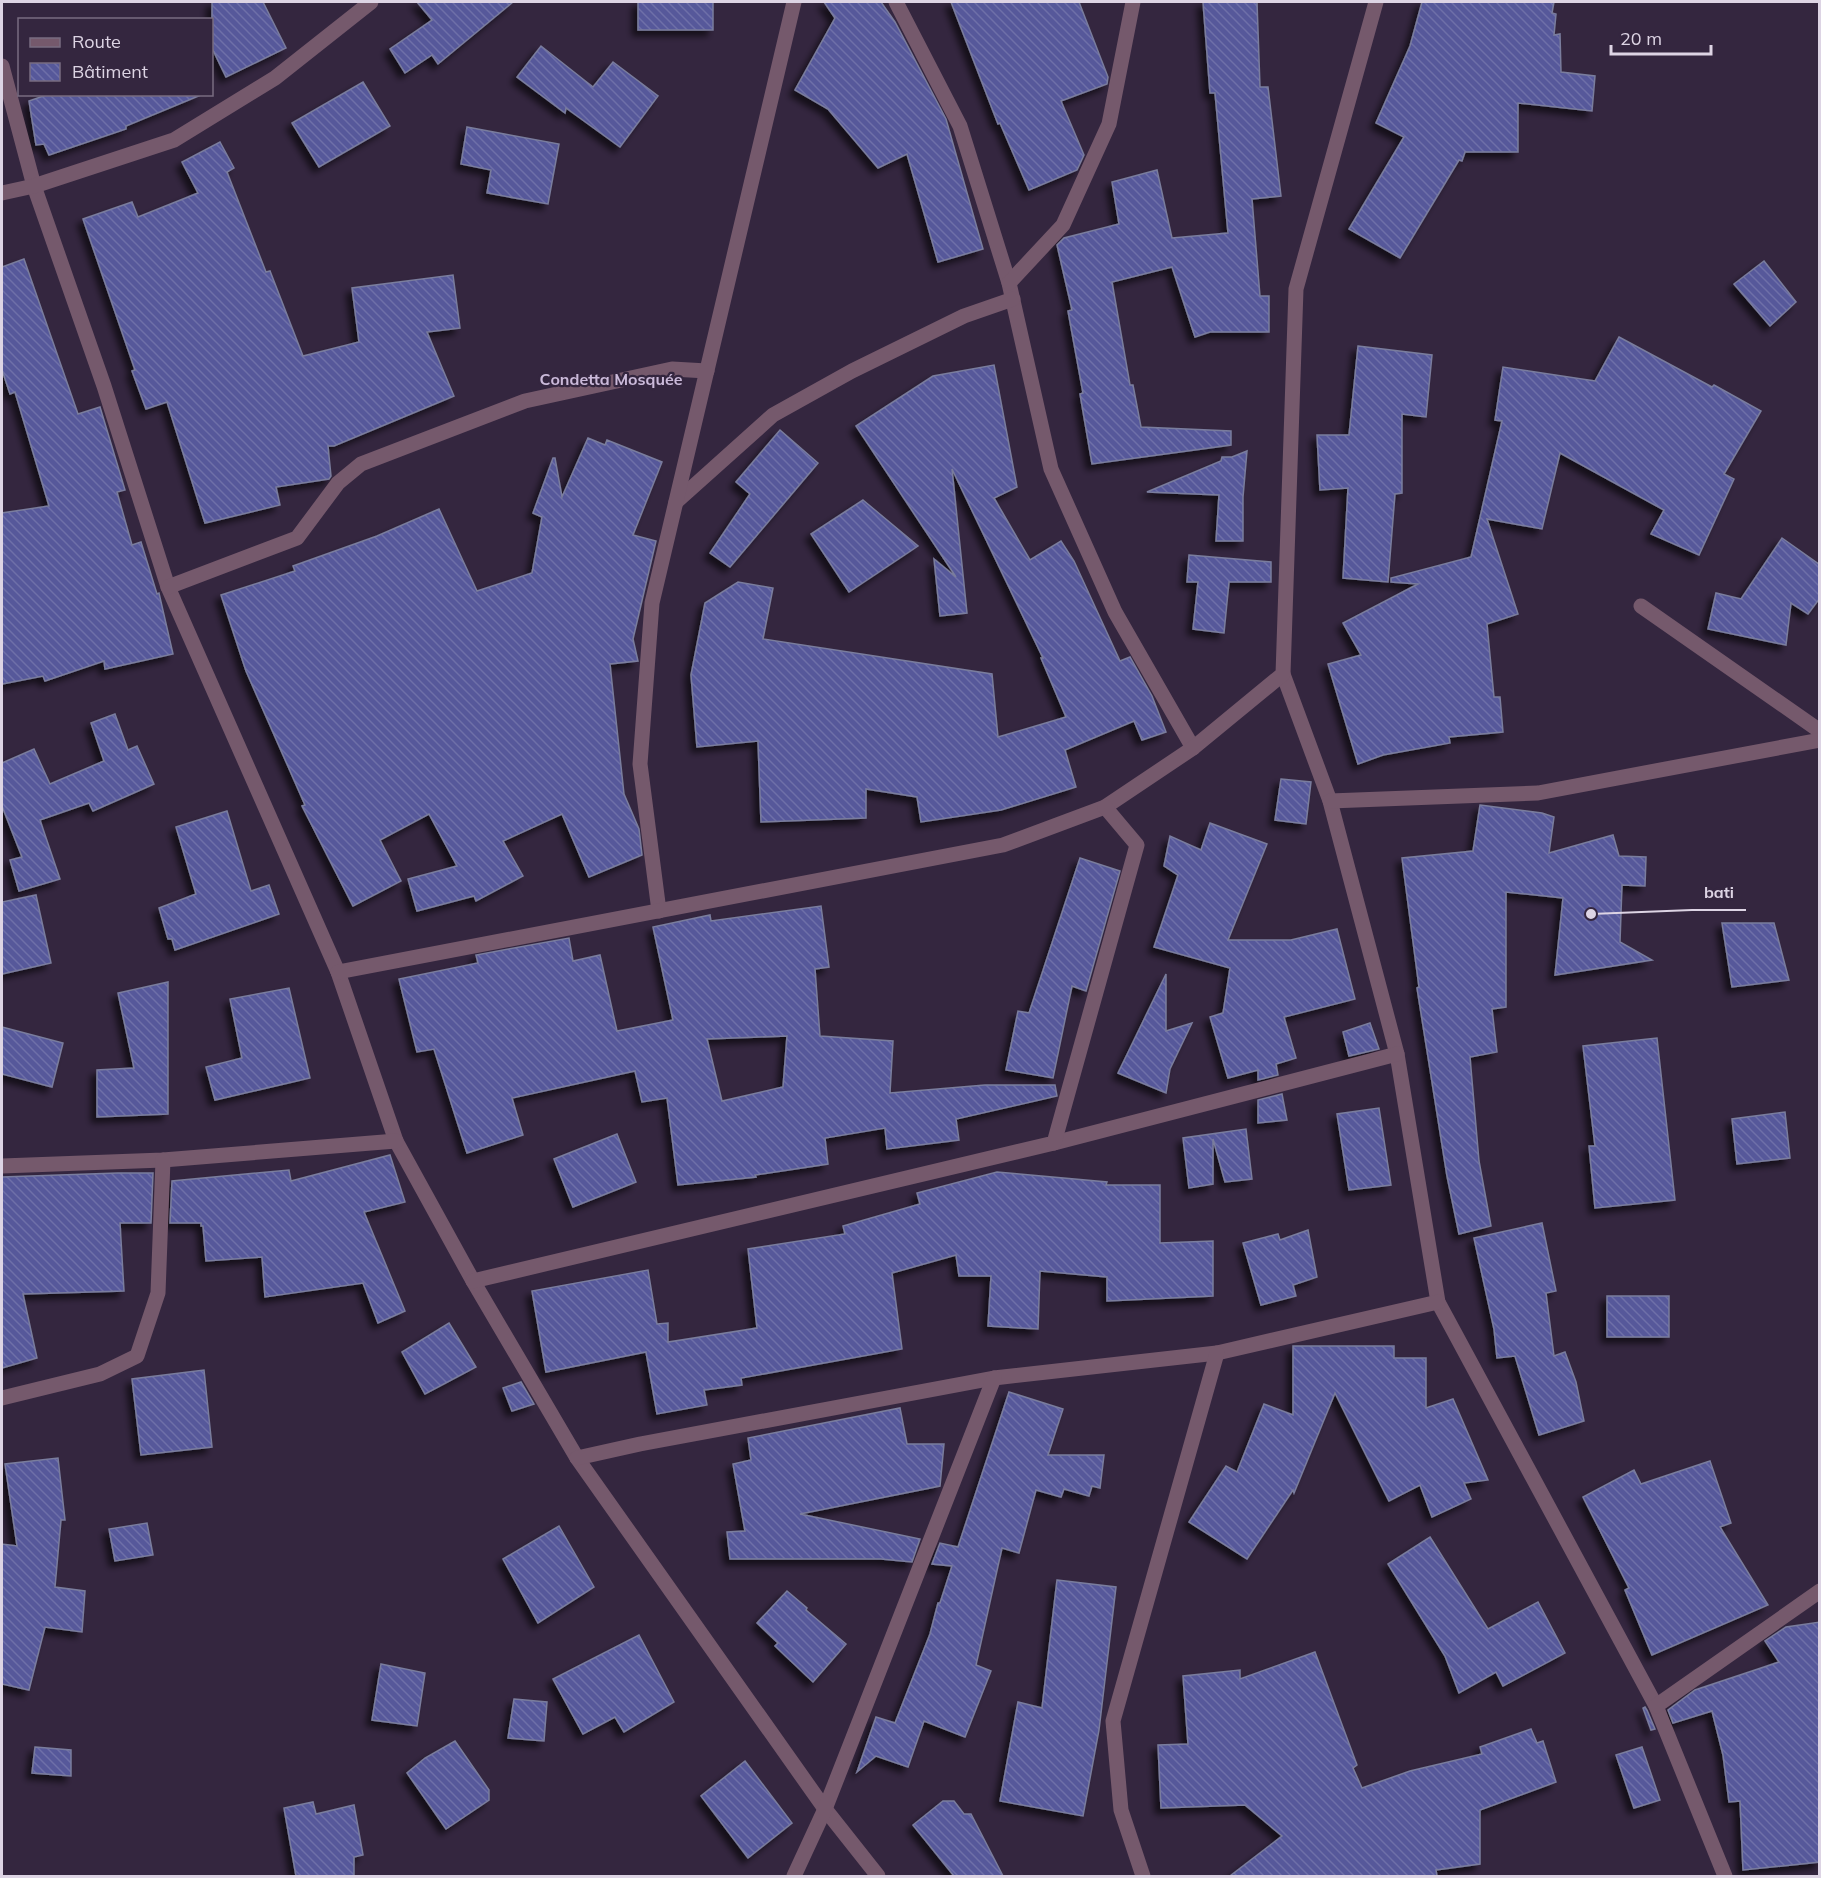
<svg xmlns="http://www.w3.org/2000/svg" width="1821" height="1878" font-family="Mulish,sans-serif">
<defs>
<pattern id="building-back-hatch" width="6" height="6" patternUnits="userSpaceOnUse" patternTransform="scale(1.5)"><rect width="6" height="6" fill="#56589a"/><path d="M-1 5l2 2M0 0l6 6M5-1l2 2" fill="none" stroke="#6e6fa8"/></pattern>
<filter id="shadow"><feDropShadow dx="-5.5" dy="5.5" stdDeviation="3" flood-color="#0009"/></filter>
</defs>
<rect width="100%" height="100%" fill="#34263f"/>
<!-- building -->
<g fill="url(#building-back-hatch)" stroke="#7a7d9d" stroke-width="1.5" fill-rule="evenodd" filter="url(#shadow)">
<path d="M 212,2 L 263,2 L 286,48 L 226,77 L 212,48 Z"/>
<path d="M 417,2 L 513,2 L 438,64 L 432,55 L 405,73 L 390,49 L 432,20 Z"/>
<rect x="638" y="2" width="75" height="28"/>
<path d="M 824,2 L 881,2 L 895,22 L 946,119 L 983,249 L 938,262 L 907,154 L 878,168 L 828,109 L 795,90 L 835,18 Z"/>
<path d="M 951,2 L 1079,2 L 1108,77 L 1107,84 L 1061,101 L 1084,155 L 1077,170 L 1029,190 L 1000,123 L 998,124 Z"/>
<path d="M 1203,2 L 1257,2 L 1260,87 L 1268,87 L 1281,196 L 1252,199 L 1260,296 L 1269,296 L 1269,332 L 1210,332 L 1195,337 L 1172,267 L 1112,282 L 1130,385 L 1133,385 L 1141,427 L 1231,431 L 1231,445 L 1092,464 L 1080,394 L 1083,393 L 1068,311 L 1072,310 L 1057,245 L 1064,238 L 1119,224 L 1112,182 L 1157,170 L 1172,238 L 1228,233 L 1215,93 L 1210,93 Z"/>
<path d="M 1422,2 L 1554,2 L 1552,13 L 1556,14 L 1554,35 L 1560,34 L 1561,72 L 1595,76 L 1592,111 L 1518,103 L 1518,152 L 1465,152 L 1462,161 L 1459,160 L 1400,258 L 1349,229 L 1404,137 L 1376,123 L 1410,46 Z"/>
<path d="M 541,46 L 593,87 L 613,62 L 658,96 L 620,147 L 566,108 L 565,113 L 517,77 Z"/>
<path d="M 363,82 L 390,126 L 319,167 L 292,123 Z"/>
<path d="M 49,94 L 201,94 L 201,95 L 126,126 L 126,129 L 49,155 L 44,144 L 36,145 L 29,101 Z"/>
<path d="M 467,127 L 559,144 L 548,204 L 487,193 L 491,170 L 461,164 Z"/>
<path d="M 220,142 L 234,168 L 227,172 L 266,272 L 270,271 L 303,356 L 359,342 L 352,288 L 453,275 L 460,328 L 427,332 L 454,396 L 334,446 L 328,446 L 331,476 L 329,479 L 276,487 L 280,505 L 205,523 L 167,402 L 146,409 L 132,371 L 135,370 L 83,219 L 132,202 L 138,217 L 198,193 L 182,162 Z"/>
<path d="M 24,259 L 78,414 L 100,407 L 125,490 L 117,492 L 132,545 L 141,542 L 157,594 L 159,593 L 173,654 L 105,669 L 104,661 L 45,681 L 43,676 L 2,684 L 2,513 L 49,506 L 15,392 L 10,394 L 2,370 L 2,267 Z"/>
<path d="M 1764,261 L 1796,302 L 1770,326 L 1734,284 Z"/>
<path d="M 1619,337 L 1712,387 L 1714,385 L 1761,411 L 1724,474 L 1734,479 L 1699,555 L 1651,534 L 1664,510 L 1560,453 L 1542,529 L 1487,519 L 1518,614 L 1487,624 L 1494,697 L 1500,697 L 1503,732 L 1449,737 L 1450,743 L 1383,755 L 1358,764 L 1328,664 L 1361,655 L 1343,623 L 1418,584 L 1391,582 L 1391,578 L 1471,557 L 1502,421 L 1495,420 L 1503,367 L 1595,381 Z"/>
<path d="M 1358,346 L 1432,355 L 1426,417 L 1402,414 L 1402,493 L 1395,494 L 1388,582 L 1343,578 L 1348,488 L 1320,490 L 1317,435 L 1349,435 Z"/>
<path d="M 994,365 L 1017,487 L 994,498 L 1030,560 L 1061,541 L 1074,561 L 1120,661 L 1130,657 L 1152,696 L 1166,732 L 1142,740 L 1134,721 L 1065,750 L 1076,787 L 1001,810 L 921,822 L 917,797 L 866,789 L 866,818 L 761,822 L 758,741 L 697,747 L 691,675 L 705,603 L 738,582 L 773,588 L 763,639 L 992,674 L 998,737 L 1066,717 L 1041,658 L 1043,658 L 952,469 L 967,613 L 940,616 L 934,559 L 956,577 L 856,426 L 933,376 Z"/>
<path d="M 780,430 L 818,463 L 730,567 L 710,553 L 750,494 L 736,482 Z"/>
<path d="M 588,438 L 605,445 L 607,440 L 662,462 L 633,535 L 656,541 L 633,639 L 638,661 L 610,664 L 624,794 L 639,829 L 642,855 L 589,877 L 562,814 L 503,841 L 523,876 L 476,901 L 474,896 L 417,911 L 408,879 L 457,866 L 429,814 L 380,840 L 401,881 L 353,906 L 302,806 L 305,805 L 246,671 L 221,595 L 295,571 L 293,566 L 377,536 L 439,509 L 477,591 L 532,573 L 542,517 L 533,513 L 553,458 L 555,458 L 562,497 Z"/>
<path d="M 1247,451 L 1243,497 L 1243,541 L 1216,541 L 1219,495 L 1147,492 L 1221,461 L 1222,457 L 1232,457 Z"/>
<path d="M 863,500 L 918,546 L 849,592 L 811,534 Z"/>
<path d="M 1782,538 L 1820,565 L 1820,598 L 1808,614 L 1791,603 L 1786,645 L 1708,629 L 1716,593 L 1741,599 Z"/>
<path d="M 1189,555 L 1271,562 L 1271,582 L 1229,582 L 1224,633 L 1193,629 L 1198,582 L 1187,582 Z"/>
<path d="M 115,714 L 128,750 L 137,746 L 154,784 L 93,811 L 89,803 L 40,820 L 60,879 L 19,891 L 10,860 L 22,857 L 2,806 L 2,763 L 34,749 L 50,784 L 104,761 L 91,723 Z"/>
<path d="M 1281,779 L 1311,782 L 1306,824 L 1275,820 Z"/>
<path d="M 1480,805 L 1542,813 L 1554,817 L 1549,853 L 1613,835 L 1619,856 L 1646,857 L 1645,886 L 1622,885 L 1620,942 L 1652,960 L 1555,975 L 1563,898 L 1506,892 L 1506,1007 L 1492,1009 L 1497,1052 L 1470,1057 L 1479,1161 L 1491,1226 L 1459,1234 L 1447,1176 L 1417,988 L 1419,987 L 1402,858 L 1473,851 Z"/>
<path d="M 227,811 L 251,891 L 269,885 L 279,914 L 175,950 L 172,939 L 168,939 L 159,908 L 196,894 L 176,827 Z"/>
<path d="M 1210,823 L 1267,844 L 1228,940 L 1291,940 L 1337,929 L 1355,999 L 1284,1017 L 1296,1058 L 1276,1064 L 1278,1075 L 1258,1080 L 1258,1070 L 1228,1078 L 1210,1017 L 1223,1013 L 1230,968 L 1154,947 L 1178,875 L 1164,866 L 1170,836 L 1201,850 Z"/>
<path d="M 1080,858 L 1120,871 L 1086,991 L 1072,986 L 1053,1078 L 1006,1070 L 1018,1011 L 1029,1013 Z"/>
<path d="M 36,895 L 51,963 L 2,974 L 2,902 Z"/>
<path d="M 821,906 L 829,967 L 815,969 L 820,1036 L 893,1041 L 890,1093 L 985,1085 L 1055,1085 L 1057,1096 L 956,1119 L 959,1140 L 887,1149 L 885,1128 L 825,1138 L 828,1164 L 755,1175 L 756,1177 L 678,1185 L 667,1098 L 642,1102 L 635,1071 L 512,1098 L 523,1135 L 467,1153 L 434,1049 L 417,1052 L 399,979 L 478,963 L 476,955 L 569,938 L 573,961 L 600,955 L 617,1031 L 673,1020 L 653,927 L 710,915 L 711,921 ZM 787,1036 L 783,1087 L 722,1101 L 707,1039 Z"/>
<path d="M 1722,923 L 1774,923 L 1789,980 L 1732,987 Z"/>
<path d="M 1166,974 L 1166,1031 L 1192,1023 L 1170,1069 L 1166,1093 L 1118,1073 Z"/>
<path d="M 168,982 L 168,1114 L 97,1117 L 97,1070 L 134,1068 L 118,993 Z"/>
<path d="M 289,988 L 310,1078 L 215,1100 L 206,1067 L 242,1058 L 230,999 Z"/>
<path d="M 1370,1023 L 1379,1049 L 1349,1056 L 1343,1032 Z"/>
<path d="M 2,1027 L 63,1043 L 52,1087 L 2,1074 Z"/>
<path d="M 1657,1038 L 1675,1200 L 1595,1208 L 1589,1146 L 1595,1146 L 1583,1046 Z"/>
<path d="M 1282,1094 L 1287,1120 L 1258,1123 L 1258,1100 Z"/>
<path d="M 1379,1108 L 1391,1185 L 1349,1190 L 1337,1114 Z"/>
<path d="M 1785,1112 L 1790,1158 L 1737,1164 L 1732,1119 Z"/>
<path d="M 1246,1129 L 1252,1179 L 1225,1182 L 1213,1139 L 1213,1184 L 1189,1188 L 1183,1138 Z"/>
<path d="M 617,1134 L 636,1182 L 573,1207 L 554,1159 Z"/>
<path d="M 390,1155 L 405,1202 L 364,1212 L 405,1311 L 378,1323 L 363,1283 L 265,1297 L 262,1257 L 206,1261 L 203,1226 L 201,1226 L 201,1223 L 170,1223 L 172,1181 L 289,1170 L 291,1181 Z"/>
<path d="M 997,1172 L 1107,1182 L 1106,1185 L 1160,1185 L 1160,1243 L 1213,1241 L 1213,1296 L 1107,1301 L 1107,1277 L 1040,1271 L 1038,1329 L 988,1326 L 991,1276 L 959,1276 L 956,1255 L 892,1273 L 902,1349 L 741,1378 L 742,1385 L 704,1390 L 707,1405 L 657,1414 L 646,1352 L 546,1372 L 532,1291 L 648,1270 L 657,1324 L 668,1323 L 668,1342 L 757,1328 L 748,1249 L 845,1234 L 843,1226 L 920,1204 L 917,1193 Z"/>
<path d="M 118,1173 L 153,1173 L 151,1223 L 120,1223 L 124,1291 L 23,1294 L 37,1358 L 2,1368 L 2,1177 Z"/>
<path d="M 1542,1223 L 1556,1291 L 1546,1293 L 1554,1356 L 1565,1352 L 1576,1382 L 1584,1421 L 1539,1435 L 1515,1356 L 1497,1358 L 1494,1329 L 1474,1238 Z"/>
<path d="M 1308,1230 L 1317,1277 L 1293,1285 L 1296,1296 L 1261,1305 L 1243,1243 L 1278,1234 L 1280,1240 Z"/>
<rect x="1607" y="1296" width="62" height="41"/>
<path d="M 449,1323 L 476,1367 L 425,1394 L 402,1352 Z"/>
<path d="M 1293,1346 L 1394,1346 L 1394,1358 L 1426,1358 L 1426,1408 L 1453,1399 L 1488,1480 L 1464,1483 L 1471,1499 L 1432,1517 L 1420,1485 L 1389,1501 L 1335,1393 L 1294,1493 L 1293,1490 L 1247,1559 L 1189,1522 L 1226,1466 L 1237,1472 L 1264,1404 L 1293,1415 Z"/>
<path d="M 204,1370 L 212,1447 L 141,1455 L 132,1379 Z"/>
<path d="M 521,1382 L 534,1404 L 512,1411 L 503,1388 Z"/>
<path d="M 1009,1392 L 1063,1409 L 1048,1455 L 1104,1455 L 1100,1488 L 1092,1486 L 1089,1496 L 1064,1489 L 1061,1497 L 1036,1490 L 1019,1553 L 1002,1548 L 976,1665 L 991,1671 L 965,1737 L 924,1721 L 908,1767 L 876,1756 L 857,1772 L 876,1717 L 895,1723 L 930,1634 L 938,1603 L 940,1603 L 952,1566 L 932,1564 L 940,1543 L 958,1547 Z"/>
<path d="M 900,1408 L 907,1444 L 944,1444 L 940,1486 L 800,1514 L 920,1539 L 912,1562 L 881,1559 L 730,1559 L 727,1532 L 745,1531 L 733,1464 L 751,1460 L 748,1438 Z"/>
<path d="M 58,1458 L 65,1520 L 61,1520 L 55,1587 L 85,1591 L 82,1632 L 45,1627 L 29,1690 L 2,1684 L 2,1544 L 17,1546 L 5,1464 Z"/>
<path d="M 1710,1461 L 1731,1523 L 1720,1527 L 1768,1605 L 1652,1655 L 1625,1590 L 1629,1588 L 1583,1497 L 1634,1470 L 1641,1484 Z"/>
<path d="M 147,1523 L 153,1555 L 115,1561 L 109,1529 Z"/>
<path d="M 559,1526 L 594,1587 L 538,1623 L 503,1559 Z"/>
<path d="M 1430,1537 L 1488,1629 L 1538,1602 L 1565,1653 L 1503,1686 L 1496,1672 L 1459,1693 L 1445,1656 L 1388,1564 Z"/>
<path d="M 1057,1580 L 1116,1587 L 1099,1730 L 1083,1816 L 1000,1801 L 1018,1702 L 1042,1708 Z"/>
<path d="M 787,1591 L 807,1608 L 806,1610 L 846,1644 L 813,1682 L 775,1646 L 778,1643 L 757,1623 Z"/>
<path d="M 1820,1622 L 1820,1862 L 1743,1870 L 1740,1801 L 1729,1802 L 1723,1755 L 1712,1711 L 1673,1723 L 1668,1710 L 1695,1690 L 1779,1662 L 1765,1641 L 1786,1627 Z"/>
<path d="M 639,1635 L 674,1702 L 624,1732 L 615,1717 L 583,1734 L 553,1679 Z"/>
<path d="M 1315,1652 L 1357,1765 L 1353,1768 L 1362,1788 L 1410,1771 L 1482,1754 L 1480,1747 L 1531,1729 L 1537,1743 L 1543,1741 L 1556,1782 L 1480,1810 L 1480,1864 L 1436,1870 L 1437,1876 L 1230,1876 L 1282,1836 L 1245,1805 L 1161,1808 L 1158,1745 L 1188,1744 L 1183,1676 L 1240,1670 L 1240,1679 Z"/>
<path d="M 381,1664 L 425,1673 L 417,1726 L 372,1720 Z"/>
<path d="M 514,1699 L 547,1702 L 544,1741 L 508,1738 Z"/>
<path d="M 1645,1707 L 1647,1710 L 1655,1729 L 1651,1730 L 1643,1708 Z"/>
<path d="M 455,1741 L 489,1790 L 489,1800 L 446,1829 L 407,1773 L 425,1758 Z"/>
<path d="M 35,1747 L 71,1750 L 71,1776 L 32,1773 Z"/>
<path d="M 1642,1747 L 1660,1800 L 1634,1808 L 1616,1755 Z"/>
<path d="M 745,1761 L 792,1823 L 748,1858 L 701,1796 Z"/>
<path d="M 943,1801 L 954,1801 L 964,1814 L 971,1814 L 1003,1876 L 954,1876 L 913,1825 Z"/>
<path d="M 313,1802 L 316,1814 L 354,1805 L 363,1855 L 354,1857 L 354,1876 L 296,1876 L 284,1808 Z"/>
</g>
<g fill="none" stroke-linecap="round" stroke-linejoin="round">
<!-- minor -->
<g stroke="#75596c" stroke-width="15">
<path d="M 896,2 L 960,126 L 1009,283 L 1051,469 L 1115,612 L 1193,748"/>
<path d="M 2,66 L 34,186 L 104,386 L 168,587 L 338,972 L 396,1141 L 473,1281 L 577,1458 L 825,1809 L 878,1876"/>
<path d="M 2,193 L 34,186 L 174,140 L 275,78 L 371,2"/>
<path d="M 1009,283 L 1063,225 L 1109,124 L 1133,2"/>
<path d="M 676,502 L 773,415 L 852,371 L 964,316 L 1013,299"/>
<path d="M 168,587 L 297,538 L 338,483 L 361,464 L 525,401 L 672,369 L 707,371"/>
<path d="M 1641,606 L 1820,731"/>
<path d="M 1283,674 L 1330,801 L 1397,1054 L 1438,1302 L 1656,1706 L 1725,1876"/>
<path d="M 1330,801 L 1538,793 L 1820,740"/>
<path d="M 659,911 L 640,764 L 652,603 L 794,2"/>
<path d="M 338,972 L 1003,845 L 1105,807 L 1193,748 L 1283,674 L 1296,289 L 1376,2"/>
<path d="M 1054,1143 L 1397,1054"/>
<path d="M 2,1166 L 163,1160 L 396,1141"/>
<path d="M 473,1281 L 1054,1143 L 1137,845 L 1105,807"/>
<path d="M 2,1398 L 100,1374 L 137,1356 L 158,1293 L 163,1160"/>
<path d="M 577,1458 L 640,1444 L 994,1378 L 1217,1353 L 1438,1302"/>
<path d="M 1656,1706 L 1820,1591"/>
<path d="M 794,1876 L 825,1809 L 994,1378"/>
<path d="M 1143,1876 L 1121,1810 L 1113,1721 L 1217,1353"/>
</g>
</g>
<g text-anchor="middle" stroke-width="4.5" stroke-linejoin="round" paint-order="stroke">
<!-- neighbourhood labels -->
<g font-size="16" font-weight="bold" fill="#cbbada" stroke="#34263f">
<text x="611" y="385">Сondetta Mosquée</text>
</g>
</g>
<!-- callouts -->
<path fill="none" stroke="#ddd4e4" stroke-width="2" d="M1591 914L1692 910H1746"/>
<circle fill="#ddd4e4" stroke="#34263f" stroke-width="2" cx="1591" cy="914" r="6"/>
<g font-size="16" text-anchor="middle" font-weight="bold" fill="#ddd4e4" stroke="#34263f" stroke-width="4.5" stroke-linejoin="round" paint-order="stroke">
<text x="1719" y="898">bati</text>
</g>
<!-- border -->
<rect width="1821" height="1878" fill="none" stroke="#ddd4e4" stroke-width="6"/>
<!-- legend -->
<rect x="18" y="18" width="195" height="78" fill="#34263f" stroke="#786c81" stroke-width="1.5"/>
<rect x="30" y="38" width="30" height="9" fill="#75596c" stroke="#786c81" stroke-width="1.5"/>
<text x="72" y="48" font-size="18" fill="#ddd4e4">Route</text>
<rect x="30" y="63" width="30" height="18" fill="url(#building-back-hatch)" stroke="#786c81" stroke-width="1.5"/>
<text x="72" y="78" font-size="18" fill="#ddd4e4">Bâtiment</text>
<!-- scale -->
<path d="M1611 45v9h100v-9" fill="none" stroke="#ddd4e4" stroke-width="3"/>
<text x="1620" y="45" font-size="18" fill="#ddd4e4" stroke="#34263f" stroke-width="4.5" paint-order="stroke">20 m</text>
</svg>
